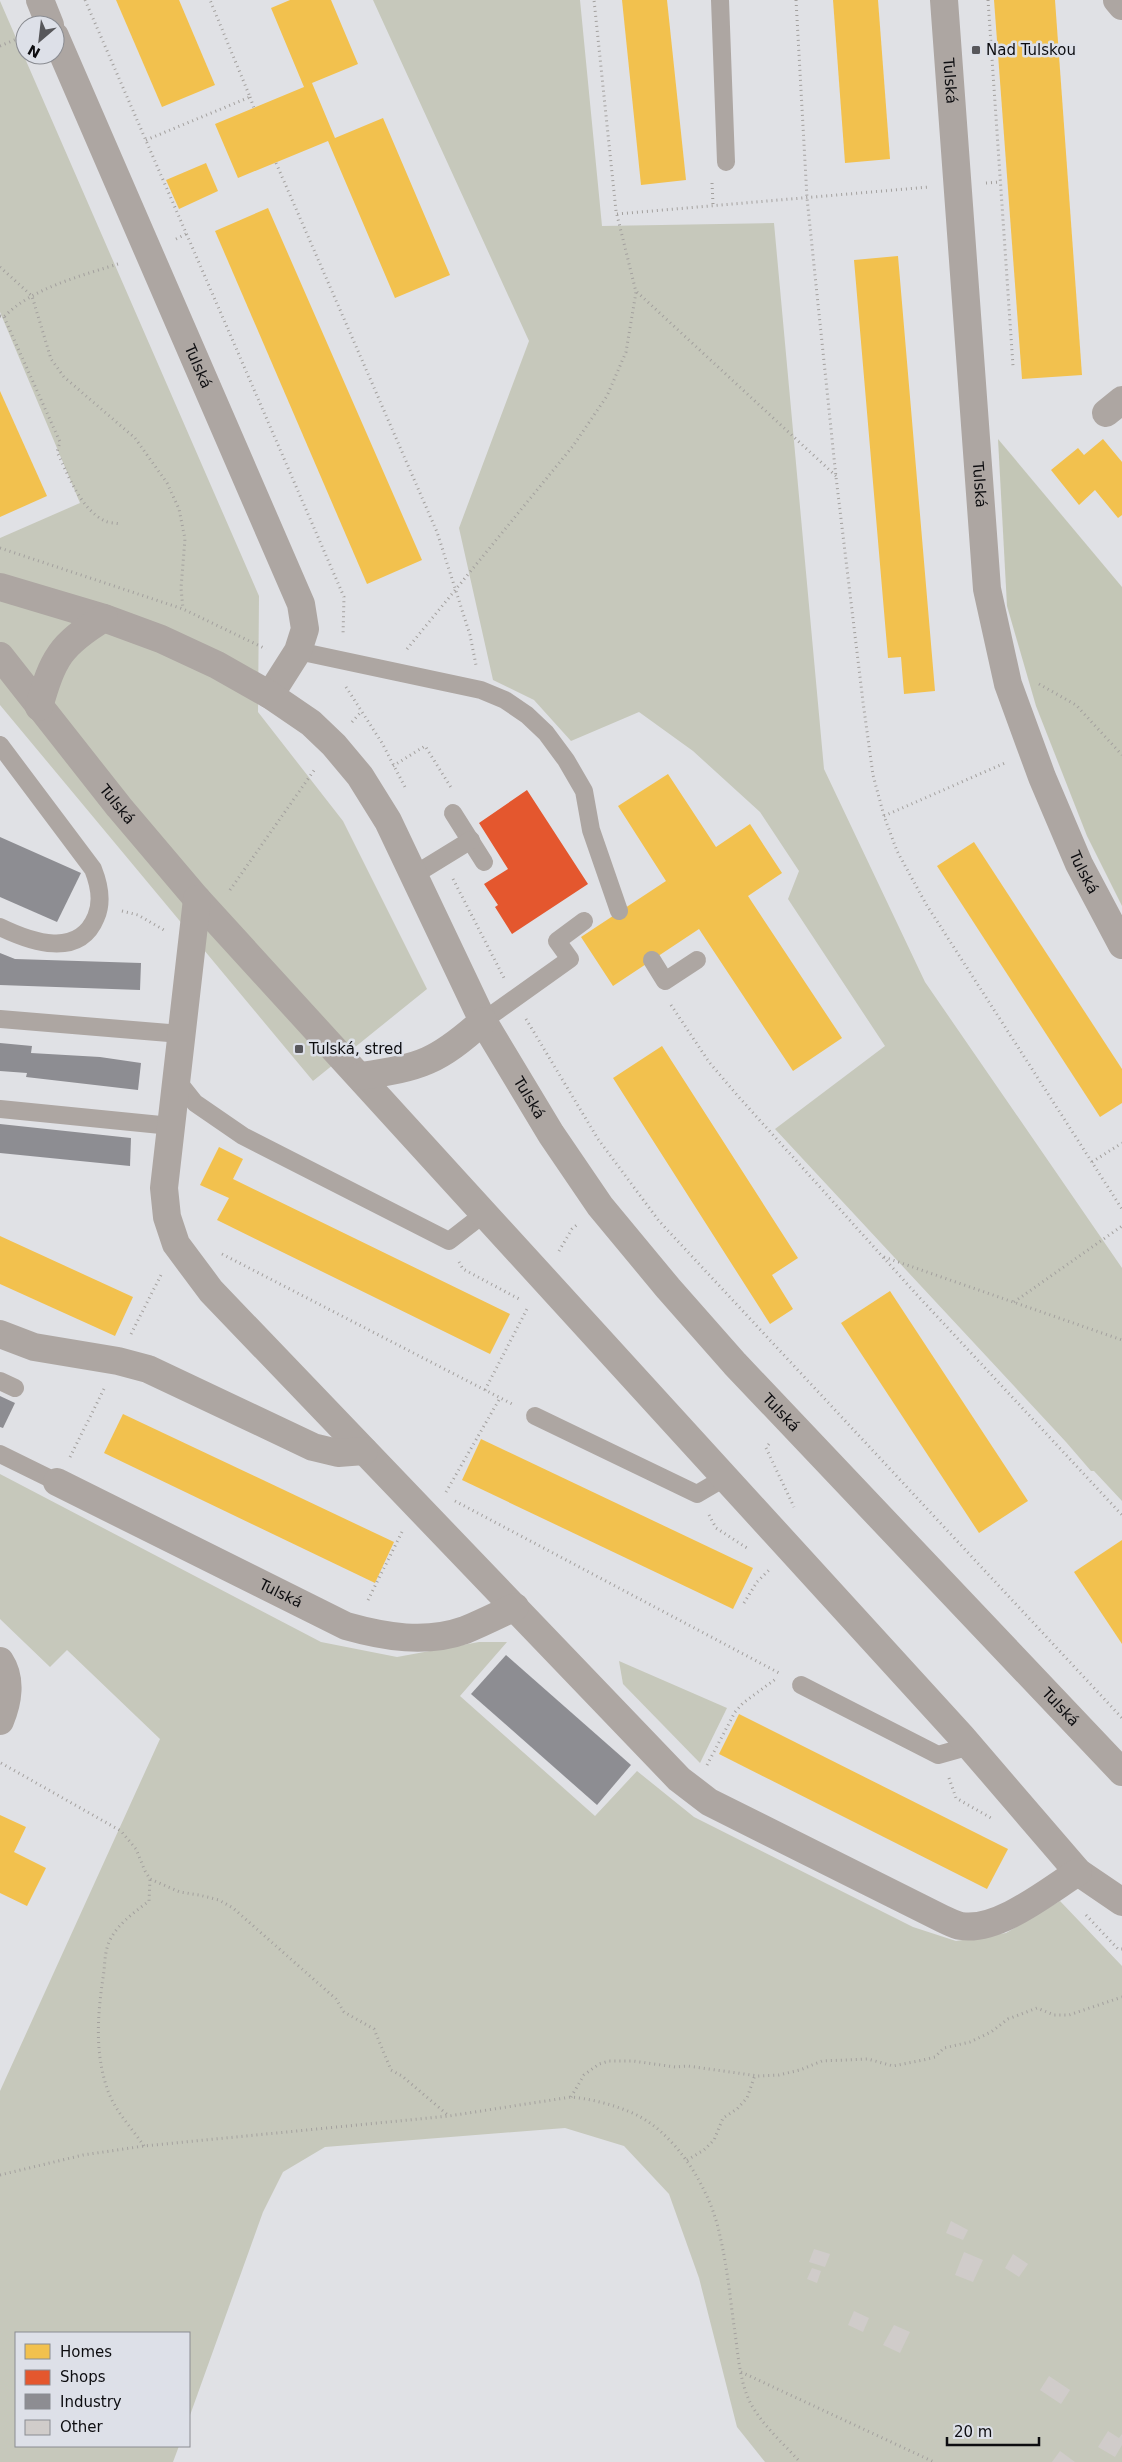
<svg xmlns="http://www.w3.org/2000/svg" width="1122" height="2462" font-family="'DejaVu Sans',sans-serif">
<rect width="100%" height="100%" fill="#e0e1e5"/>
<!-- green -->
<g fill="#c6c8bb">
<path d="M 373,0 L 580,0 L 602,226 L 774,223 L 824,769 L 925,982 L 1122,1268 L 1122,1501 L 1094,1471 L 1091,1471 L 1066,1442 L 775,1129 L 885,1046 L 788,899 L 799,871 L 760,812 L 693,751 L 639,712 L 571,741 L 534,700 L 493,680 L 459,528 L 529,341 Z"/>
<path d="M 0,1 L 259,596 L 258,712 L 343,821 L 427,989 L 313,1081 L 0,705 L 0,538 L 80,503 L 0,312 Z"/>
<path d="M 0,1474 L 321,1642 L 397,1657 L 479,1642 L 507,1642 L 460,1696 L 595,1816 L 637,1771 L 694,1817 L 913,1927 L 956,1941 L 1006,1933 L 1060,1901 L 1122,1966 L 1122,2462 L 765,2462 L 737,2427 L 699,2278 L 669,2194 L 624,2146 L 565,2128 L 325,2147 L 283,2172 L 263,2212 L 189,2418 L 189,2333 L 16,2333 L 16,2446 L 179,2446 L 173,2462 L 0,2462 L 0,2091 L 160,1739 L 67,1650 L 50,1667 L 0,1619 Z"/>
<path d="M 619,1661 L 727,1708 L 700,1763 L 623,1684 Z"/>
</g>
<!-- forest -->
<path fill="#c3c6b6" d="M 998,439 L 1122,587 L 1122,906 L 1087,836 L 1036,706 L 1007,606 Z"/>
<!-- homes -->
<g fill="#f2c14e">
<path d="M 116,0 L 179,0 L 215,85 L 162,107 Z"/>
<path d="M 290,0 L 331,0 L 358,64 L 312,83 L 335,138 L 383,118 L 450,275 L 395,298 L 328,141 L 238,178 L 215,124 L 304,87 L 271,8 Z"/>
<path d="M 622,0 L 667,0 L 686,180 L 641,185 Z"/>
<path d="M 833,0 L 878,0 L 890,159 L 845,163 Z"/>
<path d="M 994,0 L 1055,0 L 1082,375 L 1022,379 Z"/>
<path d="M 206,163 L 218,191 L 179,209 L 166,180 Z"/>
<path d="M 268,208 L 422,560 L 367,584 L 215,231 Z"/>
<path d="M 898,256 L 935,691 L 904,694 L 901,657 L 888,658 L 854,260 Z"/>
<path d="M 0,391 L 47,496 L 0,517 Z"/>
<path d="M 1103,439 L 1122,462 L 1122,515 L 1118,518 L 1095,490 L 1079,505 L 1051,470 L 1078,448 L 1084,455 Z"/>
<path d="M 668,774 L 716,847 L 750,824 L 782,873 L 748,896 L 842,1038 L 793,1071 L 699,929 L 613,986 L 581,937 L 666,881 L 618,806 Z"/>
<path d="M 974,842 L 1122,1069 L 1122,1103 L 1100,1117 L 937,866 Z"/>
<path d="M 662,1046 L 798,1258 L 772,1275 L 793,1309 L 770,1324 L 613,1078 Z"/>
<path d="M 219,1147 L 243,1159 L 233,1179 L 510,1314 L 490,1354 L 217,1220 L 229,1198 L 200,1185 Z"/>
<path d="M 0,1236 L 133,1297 L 115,1336 L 0,1284 Z"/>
<path d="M 890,1291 L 1028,1501 L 979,1533 L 841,1323 Z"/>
<path d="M 123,1414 L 394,1542 L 375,1583 L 104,1453 Z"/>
<path d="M 481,1439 L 753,1568 L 733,1609 L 462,1480 Z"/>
<path d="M 1122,1540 L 1122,1644 L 1074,1572 Z"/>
<path d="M 739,1714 L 1008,1849 L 987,1889 L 719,1754 Z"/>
<path d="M 0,1815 L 26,1827 L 14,1852 L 46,1868 L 27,1906 L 0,1893 Z"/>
</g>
<!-- shops -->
<path fill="#e4572e" d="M 527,790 L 588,884 L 512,934 L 495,907 L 498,905 L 484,884 L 508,869 L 479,823 Z"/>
<!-- industry -->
<g fill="#8d8d92">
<path d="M 0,837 L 81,873 L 57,922 L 0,897 Z"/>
<path d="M 0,953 L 15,959 L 141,963 L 140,990 L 0,985 Z"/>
<path d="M 0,1043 L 32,1046 L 31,1053 L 100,1057 L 141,1063 L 138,1090 L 26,1077 L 27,1073 L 0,1071 Z"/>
<path d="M 0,1124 L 131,1138 L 130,1166 L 0,1153 Z"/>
<path d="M 0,1396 L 15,1403 L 3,1428 L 0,1427 Z"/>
<path d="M 506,1655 L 631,1765 L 597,1805 L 471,1694 Z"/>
</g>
<!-- building -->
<g fill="#d0ccca">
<path d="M 951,2221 L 968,2230 L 963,2240 L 946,2233 Z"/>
<path d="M 814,2249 L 830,2254 L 825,2267 L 809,2262 Z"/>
<path d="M 964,2252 L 983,2260 L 973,2282 L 955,2275 Z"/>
<path d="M 1013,2254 L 1028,2264 L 1019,2277 L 1005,2268 Z"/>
<path d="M 812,2268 L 821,2271 L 817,2283 L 807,2279 Z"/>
<path d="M 854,2311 L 869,2318 L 863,2332 L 848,2325 Z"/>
<path d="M 894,2325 L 910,2332 L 900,2353 L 883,2345 Z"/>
<path d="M 1049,2376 L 1070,2390 L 1061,2404 L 1040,2390 Z"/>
<path d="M 1108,2431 L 1119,2438 L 1122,2434 L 1122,2445 L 1115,2457 L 1098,2447 Z"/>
<path d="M 1060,2451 L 1075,2462 L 1052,2462 Z"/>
</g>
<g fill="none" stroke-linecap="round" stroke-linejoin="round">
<!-- path -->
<g stroke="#a3a09e" stroke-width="3" stroke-dasharray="1 4" stroke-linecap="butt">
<path d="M 85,0 L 344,597 L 343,635"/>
<path d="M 796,0 L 807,198 L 836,477 L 863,702 L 873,775 L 884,816 L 897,851 L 926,904 L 1122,1209"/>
<path d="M 988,0 L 1013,366"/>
<path d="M 0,46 L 24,36"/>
<path d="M 250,97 L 254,108"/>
<path d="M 146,140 L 250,97 L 210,0"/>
<path d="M 276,163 L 437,532 L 470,635 L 476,665"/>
<path d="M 712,183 L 713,204"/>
<path d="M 986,183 L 1001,182"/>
<path d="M 617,214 L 929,187"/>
<path d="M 176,239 L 186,234"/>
<path d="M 0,267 L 32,296 L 51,359 L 64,377 L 135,438 L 167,483 L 179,509 L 185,539 L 181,588 L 183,609"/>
<path d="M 637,292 L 836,476"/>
<path d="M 0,316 L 4,317 C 31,288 84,275 121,263"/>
<path d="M 4,317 L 60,442 L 57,452 C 68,474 80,509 105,521 C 109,523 115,523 120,524"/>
<path d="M 0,548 L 183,609 L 266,649"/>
<path d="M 407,649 L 573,446 L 607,396 L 626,352 L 636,292 L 616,211 L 594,0"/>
<path d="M 1039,684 L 1076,705 L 1122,755"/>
<path d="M 346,687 L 382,743 L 406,789"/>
<path d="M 352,722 L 362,711"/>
<path d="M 393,766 L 425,746 L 452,789"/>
<path d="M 884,816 L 1005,763"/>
<path d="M 453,879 L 504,978"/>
<path d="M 230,890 L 315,769"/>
<path d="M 122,911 L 138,915 L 164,930"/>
<path d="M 671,1005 L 709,1062 L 737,1095 L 918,1296 L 1122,1515"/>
<path d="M 526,1019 L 598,1139 L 659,1221 L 1122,1718"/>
<path d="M 1092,1162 L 1122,1143"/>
<path d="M 559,1251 L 572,1229 L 578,1224"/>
<path d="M 222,1254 L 514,1405"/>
<path d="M 884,1257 L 1122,1340"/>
<path d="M 459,1262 L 463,1269 L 521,1300"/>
<path d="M 1014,1302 L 1122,1226"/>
<path d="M 131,1334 L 162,1273"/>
<path d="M 485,1390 L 528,1307"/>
<path d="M 769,1444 L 766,1448 L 794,1507"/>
<path d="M 70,1457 L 104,1389"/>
<path d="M 446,1492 L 500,1398"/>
<path d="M 455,1501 L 781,1674"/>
<path d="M 709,1515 L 716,1528 L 747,1548"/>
<path d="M 368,1600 L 402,1532"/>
<path d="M 744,1603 L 757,1582 L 769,1570"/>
<path d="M 1,1763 L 121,1831 L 136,1849 L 145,1871 L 150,1879 L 180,1892 L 199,1895 L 219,1900 L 233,1908 L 336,1999 L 344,2012 L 374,2029 L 391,2070 L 402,2076 L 449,2116"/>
<path d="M 707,1765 L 735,1712 L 743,1703 L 777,1678"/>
<path d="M 949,1778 L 956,1798 L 991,1818"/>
<path d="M 1086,1915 L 1118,1949 L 1122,1949"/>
<path d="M 571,2097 L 584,2075 L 599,2064 L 609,2061 L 633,2061 L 675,2067 L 688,2066 L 758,2076 L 779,2075 L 800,2070 L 822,2061 L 868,2059 L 893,2066 L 923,2060 L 935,2057 L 944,2048 L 970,2042 L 991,2032 L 1008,2019 L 1037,2008 L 1054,2015 L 1069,2015 L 1122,1997"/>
<path d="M 144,2146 C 131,2127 114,2110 107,2088 C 94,2050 98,2010 104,1971 C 105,1960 105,1949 111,1938 C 119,1923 136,1911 149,1901 L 150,1879"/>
<path d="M 687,2160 L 704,2150 L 714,2140 L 723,2118 L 737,2109 L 747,2098 L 755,2075"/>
<path d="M 0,2175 L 83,2155 L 144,2146 L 449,2116 L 571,2097 C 591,2099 611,2104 630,2112 C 675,2130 711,2190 720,2236 C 727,2266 730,2296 734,2326 C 738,2351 739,2382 751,2404 C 763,2426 784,2444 800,2462"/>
<path d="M 741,2372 L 934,2462"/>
</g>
<!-- lane -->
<g stroke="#ada6a2" stroke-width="18">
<path d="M 720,0 L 726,162"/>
<path d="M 298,651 L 481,690 L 505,700 L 527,715 L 546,733 L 566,760 L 584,791 L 591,830 L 619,911"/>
<path d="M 0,745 L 93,869 C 99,884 103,901 96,917 C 79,959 31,942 0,927"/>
<path d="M 453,813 L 484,862"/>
<path d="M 414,875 L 471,840"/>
<path d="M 652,960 L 665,981 L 697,960"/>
<path d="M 0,1019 L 181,1034"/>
<path d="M 483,1021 L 570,959 L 557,941 L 584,921"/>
<path d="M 176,1079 L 195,1103 L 243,1136 L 449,1241 L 485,1213"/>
<path d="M 0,1109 L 171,1126"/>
<path d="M 0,1381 L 15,1388"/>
<path d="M 535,1416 L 697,1494 L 726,1477"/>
<path d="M 0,1454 L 57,1482"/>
<path d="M 801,1685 L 938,1755 L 970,1746"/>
</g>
<!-- street -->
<g stroke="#ada6a2" stroke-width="28">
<path d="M 40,0 L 50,25"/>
<path id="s1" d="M 944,0 L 987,589 L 1008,684 L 1042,777 L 1079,864 L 1122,945"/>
<path d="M 1117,0 L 1122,6"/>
<path id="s2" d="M 55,36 L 301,604 L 305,629 L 298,651 L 270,695"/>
<path d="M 1106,413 L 1122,400"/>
<path id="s3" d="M 0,587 L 104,618 L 161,639 L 217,665 L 270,695 L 311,723 L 334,745 L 360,776 L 388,821 L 483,1021 L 551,1134 L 600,1206 L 668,1288 L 735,1364 L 1122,1772"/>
<path id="s4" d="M 0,656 L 119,807 L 197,899 L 961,1736 L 1078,1872 L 1122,1902"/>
<path d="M 39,707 C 53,658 60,645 104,618"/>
<path d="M 197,899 L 164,1188 L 167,1217 L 176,1244 L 211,1291 L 679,1779 L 709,1802 L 943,1919 C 948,1921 955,1925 961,1926 C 998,1932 1048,1891 1078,1872"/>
<path d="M 361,1076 C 422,1067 437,1062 483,1021"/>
<path d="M 0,1334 L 34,1347 L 118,1361 L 148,1369 L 313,1447 L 338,1453 L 364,1451"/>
<path id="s5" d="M 57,1482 L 346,1626 C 385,1637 426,1644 465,1630 C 482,1623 498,1615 515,1607"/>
<path d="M 0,1661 C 12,1679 8,1702 0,1721"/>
</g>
</g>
<!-- markers -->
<g fill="#57575b" stroke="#dde0e8" stroke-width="2">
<rect x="971" y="45" width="10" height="10" rx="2.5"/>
<rect x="294" y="1044" width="10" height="10" rx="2.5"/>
</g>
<g text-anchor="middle" stroke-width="5" stroke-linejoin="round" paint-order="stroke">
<!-- poi labels -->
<g font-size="15" fill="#0d0d10" stroke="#dde0e8" text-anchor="start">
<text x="986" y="55">Nad Tulskou</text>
<text x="309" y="1054">Tulská, stred</text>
</g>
<!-- street labels -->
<g font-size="15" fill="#0d0d10" stroke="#dde0e8">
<text dy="5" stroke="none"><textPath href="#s1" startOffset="81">Tulská</textPath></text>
<text dy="5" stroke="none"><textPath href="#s2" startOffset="360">Tulská</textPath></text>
<text dy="5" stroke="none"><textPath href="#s1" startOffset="486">Tulská</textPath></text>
<text dy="5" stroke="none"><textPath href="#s4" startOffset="189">Tulská</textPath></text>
<text dy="5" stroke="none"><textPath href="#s1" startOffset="891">Tulská</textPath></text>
<text dy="5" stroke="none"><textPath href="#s3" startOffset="778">Tulská</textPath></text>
<text dy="5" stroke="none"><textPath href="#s3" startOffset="1182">Tulská</textPath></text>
<text dy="5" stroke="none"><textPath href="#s5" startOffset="250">Tulská</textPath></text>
<text dy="5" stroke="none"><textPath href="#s3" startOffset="1588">Tulská</textPath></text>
</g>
</g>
<!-- legend -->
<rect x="15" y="2332" width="175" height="115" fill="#dde0e8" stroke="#8a8c92"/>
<rect x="25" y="2344" width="25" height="15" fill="#f2c14e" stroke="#8a8c92"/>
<text x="60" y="2357" font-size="15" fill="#0d0d10">Homes</text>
<rect x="25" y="2370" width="25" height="15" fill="#e4572e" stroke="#8a8c92"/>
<text x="60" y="2382" font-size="15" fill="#0d0d10">Shops</text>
<rect x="25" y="2394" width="25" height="15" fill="#8d8d92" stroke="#8a8c92"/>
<text x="60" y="2407" font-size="15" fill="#0d0d10">Industry</text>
<rect x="25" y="2420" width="25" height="15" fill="#d0ccca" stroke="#8a8c92"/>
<text x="60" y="2432" font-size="15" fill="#0d0d10">Other</text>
<!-- north arrow -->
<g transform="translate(40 40) rotate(208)"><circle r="24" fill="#dde0e8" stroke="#8a8c92"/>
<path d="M0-4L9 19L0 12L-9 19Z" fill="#57575b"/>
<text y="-8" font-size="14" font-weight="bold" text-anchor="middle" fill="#0d0d10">N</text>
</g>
<!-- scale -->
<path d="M947 2437v8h92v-8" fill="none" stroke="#0d0d10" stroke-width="2.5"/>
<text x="954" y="2437" font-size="15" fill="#0d0d10" stroke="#dde0e8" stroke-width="4" paint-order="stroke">20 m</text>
</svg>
